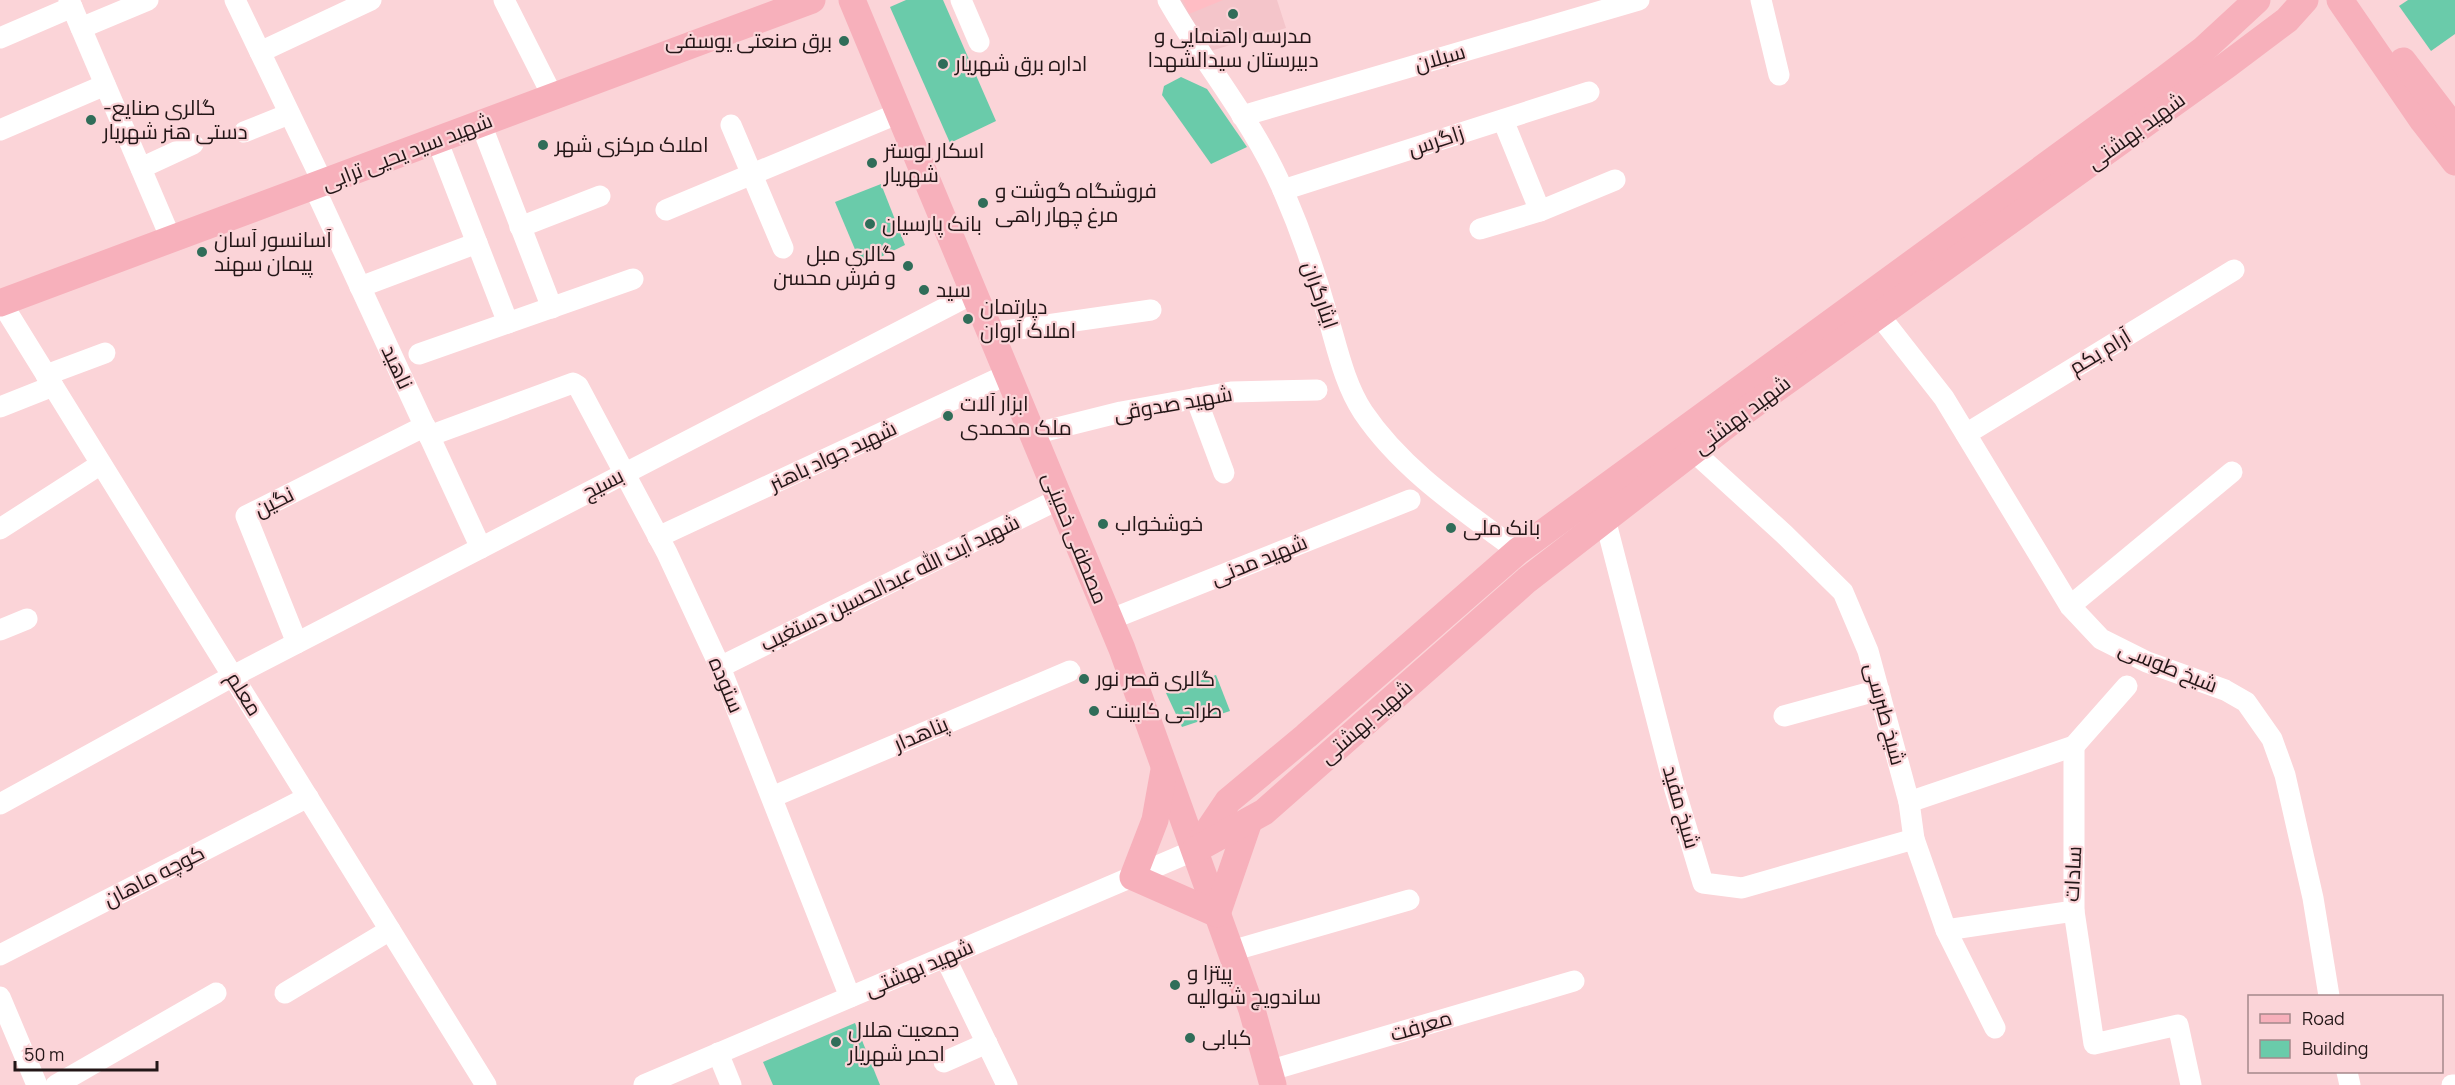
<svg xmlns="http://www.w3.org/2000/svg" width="2455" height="1085" font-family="Manrope,Cairo,sans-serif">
<rect width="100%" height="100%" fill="#fbd4d8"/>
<!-- built -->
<path fill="#f4c5ca" d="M 1178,0 L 1277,0 L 1286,28 L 1204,53 Z"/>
<!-- green -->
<path fill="#ffbdc4" d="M 1183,0 L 1223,0 L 1189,14 Z"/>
<!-- building -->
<g fill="#6acbaa">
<path d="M 906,0 L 943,0 L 996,121 L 950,143 L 890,7 Z"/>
<path d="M 2408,0 L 2455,0 L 2455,34 L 2431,51 L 2399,6 Z"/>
<path d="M 1181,77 L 1207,89 L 1247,147 L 1211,164 L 1162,95 L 1164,86 Z"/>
<path d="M 881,184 L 905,245 L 862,266 L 835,202 Z"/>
<path d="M 1216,675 L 1230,711 L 1182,727 L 1166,693 Z"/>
<path d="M 855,1023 L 880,1085 L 773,1085 L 763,1062 Z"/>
</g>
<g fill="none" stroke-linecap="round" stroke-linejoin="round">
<!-- minor -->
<g stroke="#fff" stroke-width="21">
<path d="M 69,0 L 171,239"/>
<path d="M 235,0 L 323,183"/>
<path d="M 504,0 L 553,97"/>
<path d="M 961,0 L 979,42"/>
<path d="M 1168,0 C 1204,64 1254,122 1283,190 C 1299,227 1316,275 1327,314 C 1337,347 1344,383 1363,412 C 1402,470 1463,510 1518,551"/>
<path d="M 1761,0 L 1779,75"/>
<path d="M 81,28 L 148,0"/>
<path d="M 0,38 L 72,7"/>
<path d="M 260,52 L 371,0"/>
<path d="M 1242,116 L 1639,0"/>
<path d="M 1503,120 L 1540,211"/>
<path d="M 481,124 L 552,308"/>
<path d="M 731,125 L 783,248"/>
<path d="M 0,130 L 105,85"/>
<path d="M 244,132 L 289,114"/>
<path d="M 437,140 L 508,323"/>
<path d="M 141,168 L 193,144"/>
<path d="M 314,187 L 481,548"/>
<path d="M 1283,190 L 1589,92"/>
<path d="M 666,210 L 899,113"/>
<path d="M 520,227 L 600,196"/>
<path d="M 1480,229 L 1540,211 L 1615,180"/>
<path d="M 360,287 L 477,243"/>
<path d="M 1,302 L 486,1085"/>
<path d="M 1879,315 L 1944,398 L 2070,606 L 2101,639 L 2147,662 L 2225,690 L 2246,702 L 2272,739 L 2285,775 L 2313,898 L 2329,996"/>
<path d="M 991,333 L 1151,310"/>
<path d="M 419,354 L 633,279"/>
<path d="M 46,375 L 105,353"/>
<path d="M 1196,398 L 1224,473"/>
<path d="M 0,407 L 53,386"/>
<path d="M 1033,434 L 1121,412 L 1231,392 L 1317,390"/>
<path d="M 1966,434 L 2234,270"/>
<path d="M 429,436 L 573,383 L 578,386 L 667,553 L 720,667 L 850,997"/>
<path d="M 1693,451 L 1784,534 L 1843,592 L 1868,651 L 1909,802 L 1914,839 L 1946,930 L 1995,1028"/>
<path d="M 1605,519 L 1675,790 L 1703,883 L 1742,888 L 1914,839"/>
<path d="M 0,529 L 101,464"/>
<path d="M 658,537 L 1008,374"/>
<path d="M 2070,606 L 2232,472"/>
<path d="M 1109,620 L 1410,500"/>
<path d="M 0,630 L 27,619"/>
<path d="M 297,643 L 246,516 L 425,426"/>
<path d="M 720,667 L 1059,499"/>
<path d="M 1784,716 L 1879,690"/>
<path d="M 772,797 L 1070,671"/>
<path d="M 1909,802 L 2074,746 L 2127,686"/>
<path d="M 0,804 L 233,676 L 974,293"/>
<path d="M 2074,911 L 2094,1044 L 2178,1025 L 2191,1085"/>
<path d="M 1946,930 L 2074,911 L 2074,746"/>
<path d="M 1231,951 L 1409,900"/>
<path d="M 0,955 L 308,797"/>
<path d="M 945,957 L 1007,1085"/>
<path d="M 285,993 L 390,930"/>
<path d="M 0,997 L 37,1085"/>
<path d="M 718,1053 L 731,1085"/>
<path d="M 944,1062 L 987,1043"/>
<path d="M 1268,1071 L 1574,981"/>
<path d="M 2347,1072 L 2350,1085"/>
<path d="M 56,1085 L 216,993"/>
<path d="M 644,1085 L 1195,850"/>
<path d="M 2452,1085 L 2455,1085"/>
</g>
<!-- major -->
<g stroke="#f7b0bb" stroke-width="27">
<path d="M 852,0 L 1122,649 L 1252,1010 L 1273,1085"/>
<path d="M 2340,0 L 2423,121 L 2455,162"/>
<path d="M 2403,61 L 2455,129"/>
<path d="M 0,303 L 812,0"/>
<path d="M 1164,770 L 1155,820 L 1133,877 L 1217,914 L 1249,821"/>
<path d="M 1197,847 L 1228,801 L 1306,736 L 1518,551 L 2166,78 L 2204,49 L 2257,0"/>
<path d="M 1195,850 L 1264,812 L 1527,580 L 1745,411 L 2227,65 L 2287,20 L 2305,0"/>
</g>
</g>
<!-- markers -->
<g fill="#306d59" stroke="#fbd4d8" stroke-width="2">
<circle cx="1233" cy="14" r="6"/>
<circle cx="844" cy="41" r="6"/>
<circle cx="943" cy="64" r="6"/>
<circle cx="91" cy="120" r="6"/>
<circle cx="543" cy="145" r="6"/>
<circle cx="872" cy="163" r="6"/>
<circle cx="983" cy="203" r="6"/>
<circle cx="870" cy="224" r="6"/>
<circle cx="202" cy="252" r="6"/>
<circle cx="908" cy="266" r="6"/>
<circle cx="924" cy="290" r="6"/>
<circle cx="968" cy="319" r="6"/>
<circle cx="948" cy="416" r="6"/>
<circle cx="1103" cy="524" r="6"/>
<circle cx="1451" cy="528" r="6"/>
<circle cx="1084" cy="679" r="6"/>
<circle cx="1094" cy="711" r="6"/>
<circle cx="1175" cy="985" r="6"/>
<circle cx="1190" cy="1038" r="6"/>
<circle cx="836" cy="1042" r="6"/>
</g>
<g text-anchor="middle" stroke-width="4.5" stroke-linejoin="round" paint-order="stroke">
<!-- poi labels -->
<g font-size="21" fill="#231617" stroke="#fbd4d8" text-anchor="start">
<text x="1233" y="43" text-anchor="middle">مدرسه راهنمایی و<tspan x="1233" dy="24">دبیرستان سیدالشهدا</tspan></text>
<text x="832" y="48" text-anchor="end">برق صنعتی یوسفی</text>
<text x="955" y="71">اداره برق شهریار</text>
<text x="103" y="115">-گالری صنایع<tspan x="103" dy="24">دستی هنر شهریار</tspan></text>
<text x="555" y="152">املاک مرکزی شهر</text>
<text x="884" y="158">اسکار لوستر<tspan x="884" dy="24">شهریار</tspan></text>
<text x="995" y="198">فروشگاه گوشت و<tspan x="995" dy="24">مرغ چهار راهی</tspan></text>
<text x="882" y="231">بانک پارسیان</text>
<text x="214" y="247">آسانسور آسان<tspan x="214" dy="24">پیمان سهند</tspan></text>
<text x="896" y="261" text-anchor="end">گالری مبل<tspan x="896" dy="24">و فرش محسن</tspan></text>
<text x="936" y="297">سید</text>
<text x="980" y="314">دپارتمان<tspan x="980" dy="24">املاک آروان</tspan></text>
<text x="960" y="411">ابزار آلات<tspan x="960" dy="24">ملک محمدی</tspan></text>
<text x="1115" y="531">خوشخواب</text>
<text x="1463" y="535">بانک ملی</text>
<text x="1096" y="686">گالری قصر نور</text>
<text x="1106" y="718">طراحی کابینت</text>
<text x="1187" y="980">پیتزا و<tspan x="1187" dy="24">ساندویچ شوالیه</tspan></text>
<text x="848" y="1037">جمعیت هلال<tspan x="848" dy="24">احمر شهریار</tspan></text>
<text x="1202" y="1045">کبابی</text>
</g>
<!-- street labels -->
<g font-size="21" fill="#231617" stroke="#fbd4d8">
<text transform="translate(1440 58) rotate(-16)" y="7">سبلان</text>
<text transform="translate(2136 131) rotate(-36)" y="7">شهید بهشتی</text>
<text transform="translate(1436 141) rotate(-18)" y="7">زاگرس</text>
<text transform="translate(407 152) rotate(-21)" y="7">شهید سید یحیی ترابی</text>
<text transform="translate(1320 295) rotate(71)" y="7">ایثارگران</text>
<text transform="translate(2100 352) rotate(-31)" y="7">آرام یکم</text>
<text transform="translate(397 367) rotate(65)" y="7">ناهید</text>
<text transform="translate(1173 404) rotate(-10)" y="7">شهید صدوقی</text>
<text transform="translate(1742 415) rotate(-37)" y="7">شهید بهشتی</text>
<text transform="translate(833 456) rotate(-25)" y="7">شهید جواد باهنر</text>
<text transform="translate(603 484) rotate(-27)" y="7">بسیج</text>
<text transform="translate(274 502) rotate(-27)" y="7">نگین</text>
<text transform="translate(1075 538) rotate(68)" y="7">مصطفی خمینی</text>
<text transform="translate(1259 560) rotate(-22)" y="7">شهید مدنی</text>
<text transform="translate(890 583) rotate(-26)" y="7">شهید آیت الله عبدالحسین دستغیب</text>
<text transform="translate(2168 667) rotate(22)" y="7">شیخ طوسی</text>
<text transform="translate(726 685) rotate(67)" y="7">ستوده</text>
<text transform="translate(244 694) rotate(58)" y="7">معلم</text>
<text transform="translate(1885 714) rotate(75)" y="7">شیخ طبرسی</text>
<text transform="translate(1366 722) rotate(-41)" y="7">شهید بهشتی</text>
<text transform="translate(921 734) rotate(-23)" y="7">پناهدار</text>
<text transform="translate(1681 807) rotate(74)" y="7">شیخ مفید</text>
<text transform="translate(2073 874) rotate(-87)" y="7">سادات</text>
<text transform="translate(154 876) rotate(-27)" y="7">کوچه ماهان</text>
<text transform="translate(919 968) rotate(-23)" y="7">شهید بهشتی</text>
<text transform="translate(1421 1026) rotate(-16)" y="7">معرفت</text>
</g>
</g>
<!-- legend -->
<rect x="2248" y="995" width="195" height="78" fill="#fbd4d8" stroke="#a5888b" stroke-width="1.5"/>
<rect x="2260" y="1014" width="30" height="9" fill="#f7b0bb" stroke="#a5888b" stroke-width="1.5"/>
<text x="2302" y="1025" font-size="18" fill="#231617">Road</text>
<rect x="2260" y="1040" width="30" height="18" fill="#6acbaa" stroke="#a5888b" stroke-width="1.5"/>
<text x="2302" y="1055" font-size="18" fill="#231617">Building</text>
<!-- scale -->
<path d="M15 1061v9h142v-9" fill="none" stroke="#231617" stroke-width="3"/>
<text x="24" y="1061" font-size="18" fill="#231617" stroke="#fbd4d8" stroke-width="4.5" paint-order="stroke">50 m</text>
</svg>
